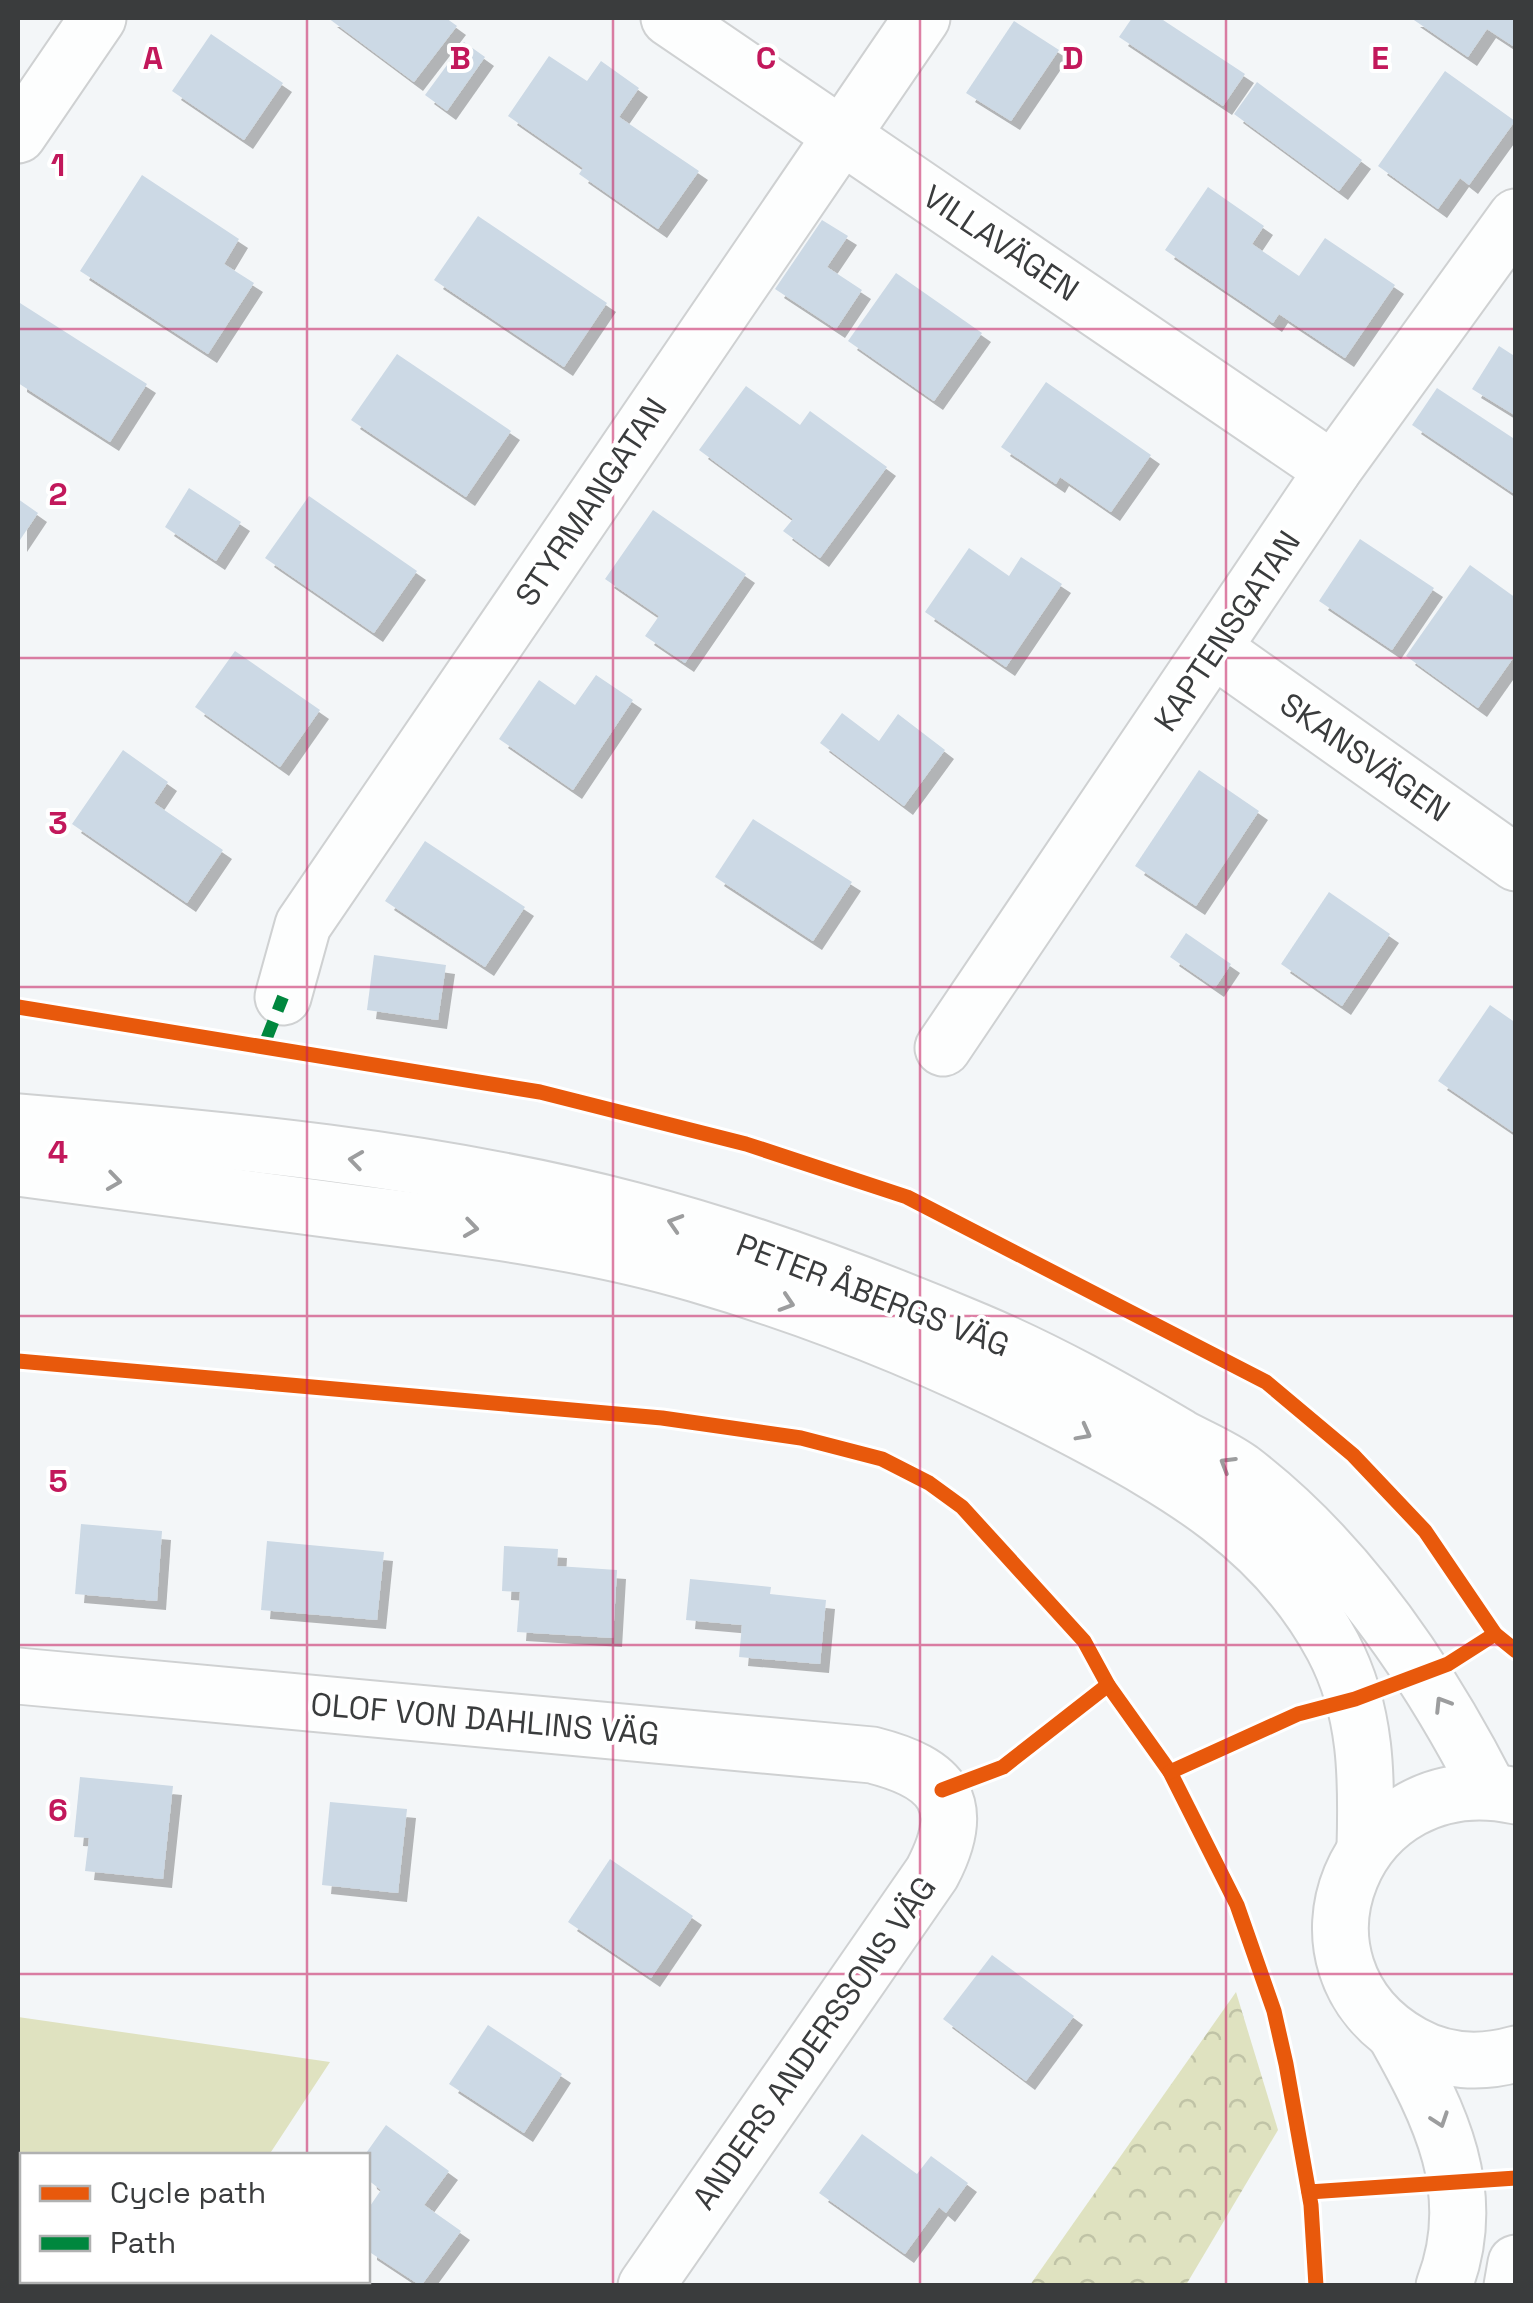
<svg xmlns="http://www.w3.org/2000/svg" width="1533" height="2303" font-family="'Space Grotesk',sans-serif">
<defs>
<pattern id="forest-crowns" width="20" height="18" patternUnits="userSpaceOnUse" patternTransform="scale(2.5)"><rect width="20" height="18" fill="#dfe2c0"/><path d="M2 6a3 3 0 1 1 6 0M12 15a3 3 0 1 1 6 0" fill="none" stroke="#c0c3a6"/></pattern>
<filter id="shadow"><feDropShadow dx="9" dy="9" stdDeviation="0" flood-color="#0004"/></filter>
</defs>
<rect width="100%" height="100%" fill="#f3f6f8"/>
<!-- forest -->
<path fill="url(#forest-crowns)" d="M 1236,1992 L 1278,2130 L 1186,2285 L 1030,2285 Z"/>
<!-- park -->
<path fill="#dfe2c0" d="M 18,2017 L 330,2062 L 269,2155 L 22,2156 L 22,2280 L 189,2281 L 186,2285 L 18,2285 Z"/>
<!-- building -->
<g fill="#ccd9e5" filter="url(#shadow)">
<path d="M 328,18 L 446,18 L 457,26 L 414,82 Z"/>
<path d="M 1132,18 L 1160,18 L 1245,74 L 1223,106 L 1119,37 Z"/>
<path d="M 1411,18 L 1516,18 L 1516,48 L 1487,29 L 1468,57 Z"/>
<path d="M 1014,21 L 1059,50 L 1011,121 L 966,93 Z"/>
<path d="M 211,34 L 283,83 L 244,140 L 172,91 Z"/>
<path d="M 464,42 L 485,57 L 447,111 L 425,95 Z"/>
<path d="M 549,56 L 587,81 L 601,61 L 639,88 L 619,117 L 699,171 L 658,229 L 579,174 L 583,168 L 508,116 Z"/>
<path d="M 1445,71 L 1515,121 L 1469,185 L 1460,178 L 1438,209 L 1378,166 Z"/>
<path d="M 1257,82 L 1362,160 L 1339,191 L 1234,114 Z"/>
<path d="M 142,175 L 239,239 L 224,264 L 254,283 L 208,354 L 80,271 Z"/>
<path d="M 1208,187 L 1264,226 L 1252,244 L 1299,276 L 1325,238 L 1395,285 L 1345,358 L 1279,314 L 1273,323 L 1165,250 Z"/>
<path d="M 478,216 L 607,303 L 564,367 L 434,280 Z"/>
<path d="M 822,220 L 848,236 L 827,267 L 862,290 L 836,329 L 775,289 Z"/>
<path d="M 896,273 L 982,333 L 934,401 L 848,341 Z"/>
<path d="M 20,303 L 147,384 L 110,442 L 18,383 Z"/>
<path d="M 1499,346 L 1516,357 L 1516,416 L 1472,389 Z"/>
<path d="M 397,354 L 511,431 L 466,497 L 351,420 Z"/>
<path d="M 1046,382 L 1151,455 L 1111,512 L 1060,477 L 1056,484 L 1001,447 Z"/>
<path d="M 746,386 L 800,425 L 810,411 L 887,467 L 820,558 L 783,531 L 793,519 L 699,450 Z"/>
<path d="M 1437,388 L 1516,440 L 1516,495 L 1412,425 Z"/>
<path d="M 189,488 L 241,522 L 216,561 L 165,527 Z"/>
<path d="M 309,496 L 417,571 L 374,633 L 265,558 Z"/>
<path d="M 18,499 L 38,513 L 18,543 Z"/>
<path d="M 653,510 L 746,574 L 685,663 L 645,636 L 659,616 L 605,579 Z"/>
<path d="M 1360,539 L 1434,588 L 1392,650 L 1319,601 Z"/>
<path d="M 969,548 L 1009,576 L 1021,557 L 1062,584 L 1006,667 L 925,612 Z"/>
<path d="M 1470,565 L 1516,598 L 1516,654 L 1478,708 L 1406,656 Z"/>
<path d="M 235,651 L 320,710 L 280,767 L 195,707 Z"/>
<path d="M 596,675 L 633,700 L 573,790 L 499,739 L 539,680 L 575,705 Z"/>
<path d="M 842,713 L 879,741 L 898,714 L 945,750 L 904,806 L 820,743 Z"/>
<path d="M 123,750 L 168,782 L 154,803 L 223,850 L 187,903 L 72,824 Z"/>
<path d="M 1199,770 L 1259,811 L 1196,906 L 1135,866 Z"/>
<path d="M 753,819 L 852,882 L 813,941 L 715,877 Z"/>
<path d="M 425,841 L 525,907 L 485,967 L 385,901 Z"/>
<path d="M 1329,892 L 1390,934 L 1342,1006 L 1281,964 Z"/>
<path d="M 1186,933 L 1231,964 L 1215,988 L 1170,957 Z"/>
<path d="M 374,955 L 446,965 L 438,1020 L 367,1010 Z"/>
<path d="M 1490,1005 L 1516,1023 L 1516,1134 L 1438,1081 Z"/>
<path d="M 81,1524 L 162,1531 L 157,1601 L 75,1594 Z"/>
<path d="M 267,1541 L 384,1552 L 377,1620 L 261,1610 Z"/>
<path d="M 504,1546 L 558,1549 L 557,1566 L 617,1570 L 613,1638 L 517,1632 L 520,1592 L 502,1591 Z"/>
<path d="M 690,1579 L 771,1587 L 770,1594 L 826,1600 L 820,1664 L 739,1657 L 742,1625 L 686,1620 Z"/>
<path d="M 80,1777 L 173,1786 L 163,1879 L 85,1871 L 89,1838 L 74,1837 Z"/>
<path d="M 330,1802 L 407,1809 L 398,1893 L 322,1885 Z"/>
<path d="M 610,1859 L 693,1916 L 651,1978 L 568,1922 Z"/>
<path d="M 992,1955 L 1074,2016 L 1026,2081 L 943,2019 Z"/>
<path d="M 488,2025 L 562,2074 L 524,2133 L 449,2084 Z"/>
<path d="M 386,2125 L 449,2171 L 424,2205 L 461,2231 L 421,2286 L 368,2251 L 368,2209 L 381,2190 L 368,2180 L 364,2156 Z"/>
<path d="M 862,2134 L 917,2174 L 931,2156 L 968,2183 L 946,2213 L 939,2207 L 905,2254 L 819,2193 Z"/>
</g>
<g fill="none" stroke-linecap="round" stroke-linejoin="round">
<defs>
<g id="minor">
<path d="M 669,18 L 1333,470"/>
<path d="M 18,135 L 98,18"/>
<path d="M 1215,650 L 1516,863"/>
<path d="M 283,997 L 303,925 L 922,18"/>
<path d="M 943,1048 L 1333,470 L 1516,217"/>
<path d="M 18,1676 L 872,1755 C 943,1773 969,1803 932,1873 L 646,2286"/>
</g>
<g id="tertiary">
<path d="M 18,1122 C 222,1139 433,1158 632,1210 C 750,1241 864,1283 977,1331 C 1048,1361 1114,1398 1180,1437 C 1200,1448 1222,1457 1240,1470 C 1348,1552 1428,1671 1489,1790"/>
<path d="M 18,1168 C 133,1183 248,1198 363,1214 C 474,1228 588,1242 696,1274 C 827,1312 952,1364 1072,1427 C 1177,1482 1275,1538 1333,1647 C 1367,1711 1367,1778 1365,1848"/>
<path d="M 1516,1796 C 1354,1761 1272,1965 1412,2044 C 1444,2062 1481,2064 1516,2054"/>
<path d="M 1395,2034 C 1440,2114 1480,2193 1444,2286"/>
<path d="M 1512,2286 L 1516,2263"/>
</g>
</defs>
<!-- minor casing -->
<use href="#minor" stroke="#cfd1d2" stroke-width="59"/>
<!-- tertiary casing -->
<use href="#tertiary" stroke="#cfd1d2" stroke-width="59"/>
<!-- minor -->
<use href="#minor" stroke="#fdfefe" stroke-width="55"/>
<!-- tertiary -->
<use href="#tertiary" stroke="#fdfefe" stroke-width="55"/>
<!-- quiet -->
<path stroke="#00873e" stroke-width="12" stroke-dasharray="25 12" stroke-linecap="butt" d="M 264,1045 L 283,997"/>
<defs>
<g id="cycleway">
<path d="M 18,1007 L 540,1092 L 746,1144 L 907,1197 L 1266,1382 L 1353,1455 L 1425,1531 L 1495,1634 L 1516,1651"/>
<path d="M 18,1361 L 662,1418 L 801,1438 L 882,1459 L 929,1483 L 962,1507 L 1084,1641 L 1108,1685 L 1170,1772 L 1237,1905 L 1274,2011 L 1286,2064 L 1311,2205 L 1316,2286"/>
<path d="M 1170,1772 L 1298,1714 L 1355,1699 L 1448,1664 L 1495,1634"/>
<path d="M 942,1790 L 1003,1767 L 1108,1685"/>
<path d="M 1309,2192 L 1516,2178"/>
</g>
</defs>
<!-- cycleway casing -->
<use href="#cycleway" stroke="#fff" stroke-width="21"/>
<!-- cycleway -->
<use href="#cycleway" stroke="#e8590c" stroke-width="15"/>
</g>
<!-- one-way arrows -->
<defs><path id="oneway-chevron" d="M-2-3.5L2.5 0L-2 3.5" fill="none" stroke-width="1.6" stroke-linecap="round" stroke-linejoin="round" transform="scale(2.5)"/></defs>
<g stroke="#9c9d9e">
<use href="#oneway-chevron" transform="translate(356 1160) rotate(-172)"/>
<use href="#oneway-chevron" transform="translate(114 1181) rotate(8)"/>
<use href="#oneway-chevron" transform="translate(675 1223) rotate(-163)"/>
<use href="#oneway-chevron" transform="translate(471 1228) rotate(8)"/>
<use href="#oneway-chevron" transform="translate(787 1303) rotate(18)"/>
<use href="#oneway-chevron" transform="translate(1084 1433) rotate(28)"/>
<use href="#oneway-chevron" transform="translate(1227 1464) rotate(-149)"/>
<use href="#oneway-chevron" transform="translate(1442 1704) rotate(-122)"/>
<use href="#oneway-chevron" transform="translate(1440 2120) rotate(71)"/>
</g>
<!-- grid -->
<path fill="none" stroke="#c2185b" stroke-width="2.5" stroke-opacity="0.55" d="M 307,18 L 307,2156M 613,18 L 613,2286M 920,18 L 920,2286M 1226,18 L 1226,2286M 18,329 L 1516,329M 18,658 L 1516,658M 18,987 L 1516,987M 18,1316 L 1516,1316M 18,1645 L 1516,1645M 18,1974 L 1516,1974M 307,2280 L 307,2286"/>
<g text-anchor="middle" stroke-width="8" stroke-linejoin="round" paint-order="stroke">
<!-- street labels -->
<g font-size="32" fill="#3a3c3d" stroke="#fff">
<text transform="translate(1001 243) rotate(34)" y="11">VILLAVÄGEN</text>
<text transform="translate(591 502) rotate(-56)" y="11">STYRMANGATAN</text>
<text transform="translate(1227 631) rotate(-56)" y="11">KAPTENSGATAN</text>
<text transform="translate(1365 757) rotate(35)" y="11">SKANSVÄGEN</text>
<text transform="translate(873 1295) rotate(21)" y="11">PETER ÅBERGS VÄG</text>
<text transform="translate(485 1719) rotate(5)" y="11">OLOF VON DAHLINS VÄG</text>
<text transform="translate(814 2043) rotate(-55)" y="11">ANDERS ANDERSSONS VÄG</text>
</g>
</g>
<g font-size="32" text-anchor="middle" font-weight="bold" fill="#c2185b" stroke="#fff" stroke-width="8" stroke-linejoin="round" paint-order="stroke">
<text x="153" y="69">A</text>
<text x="460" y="69">B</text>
<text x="766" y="69">C</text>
<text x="1073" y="69">D</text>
<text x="1380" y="69">E</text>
<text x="58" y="176">1</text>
<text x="58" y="505">2</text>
<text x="58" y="834">3</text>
<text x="58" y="1163">4</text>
<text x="58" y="1492">5</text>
<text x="58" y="1821">6</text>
</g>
<!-- border -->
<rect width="1533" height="2303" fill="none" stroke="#3a3c3d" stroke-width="40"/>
<!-- legend -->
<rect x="20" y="2153" width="350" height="130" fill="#ffffff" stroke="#b0b1b1" stroke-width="2.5"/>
<rect x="40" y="2186" width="50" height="15" fill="#e8590c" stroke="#b0b1b1" stroke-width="2.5"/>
<text x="110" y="2203" font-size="30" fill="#3a3c3d">Cycle path</text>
<rect x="40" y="2236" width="50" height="15" fill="#00873e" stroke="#b0b1b1" stroke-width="2.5"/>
<text x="110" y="2253" font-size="30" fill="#3a3c3d">Path</text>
</svg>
